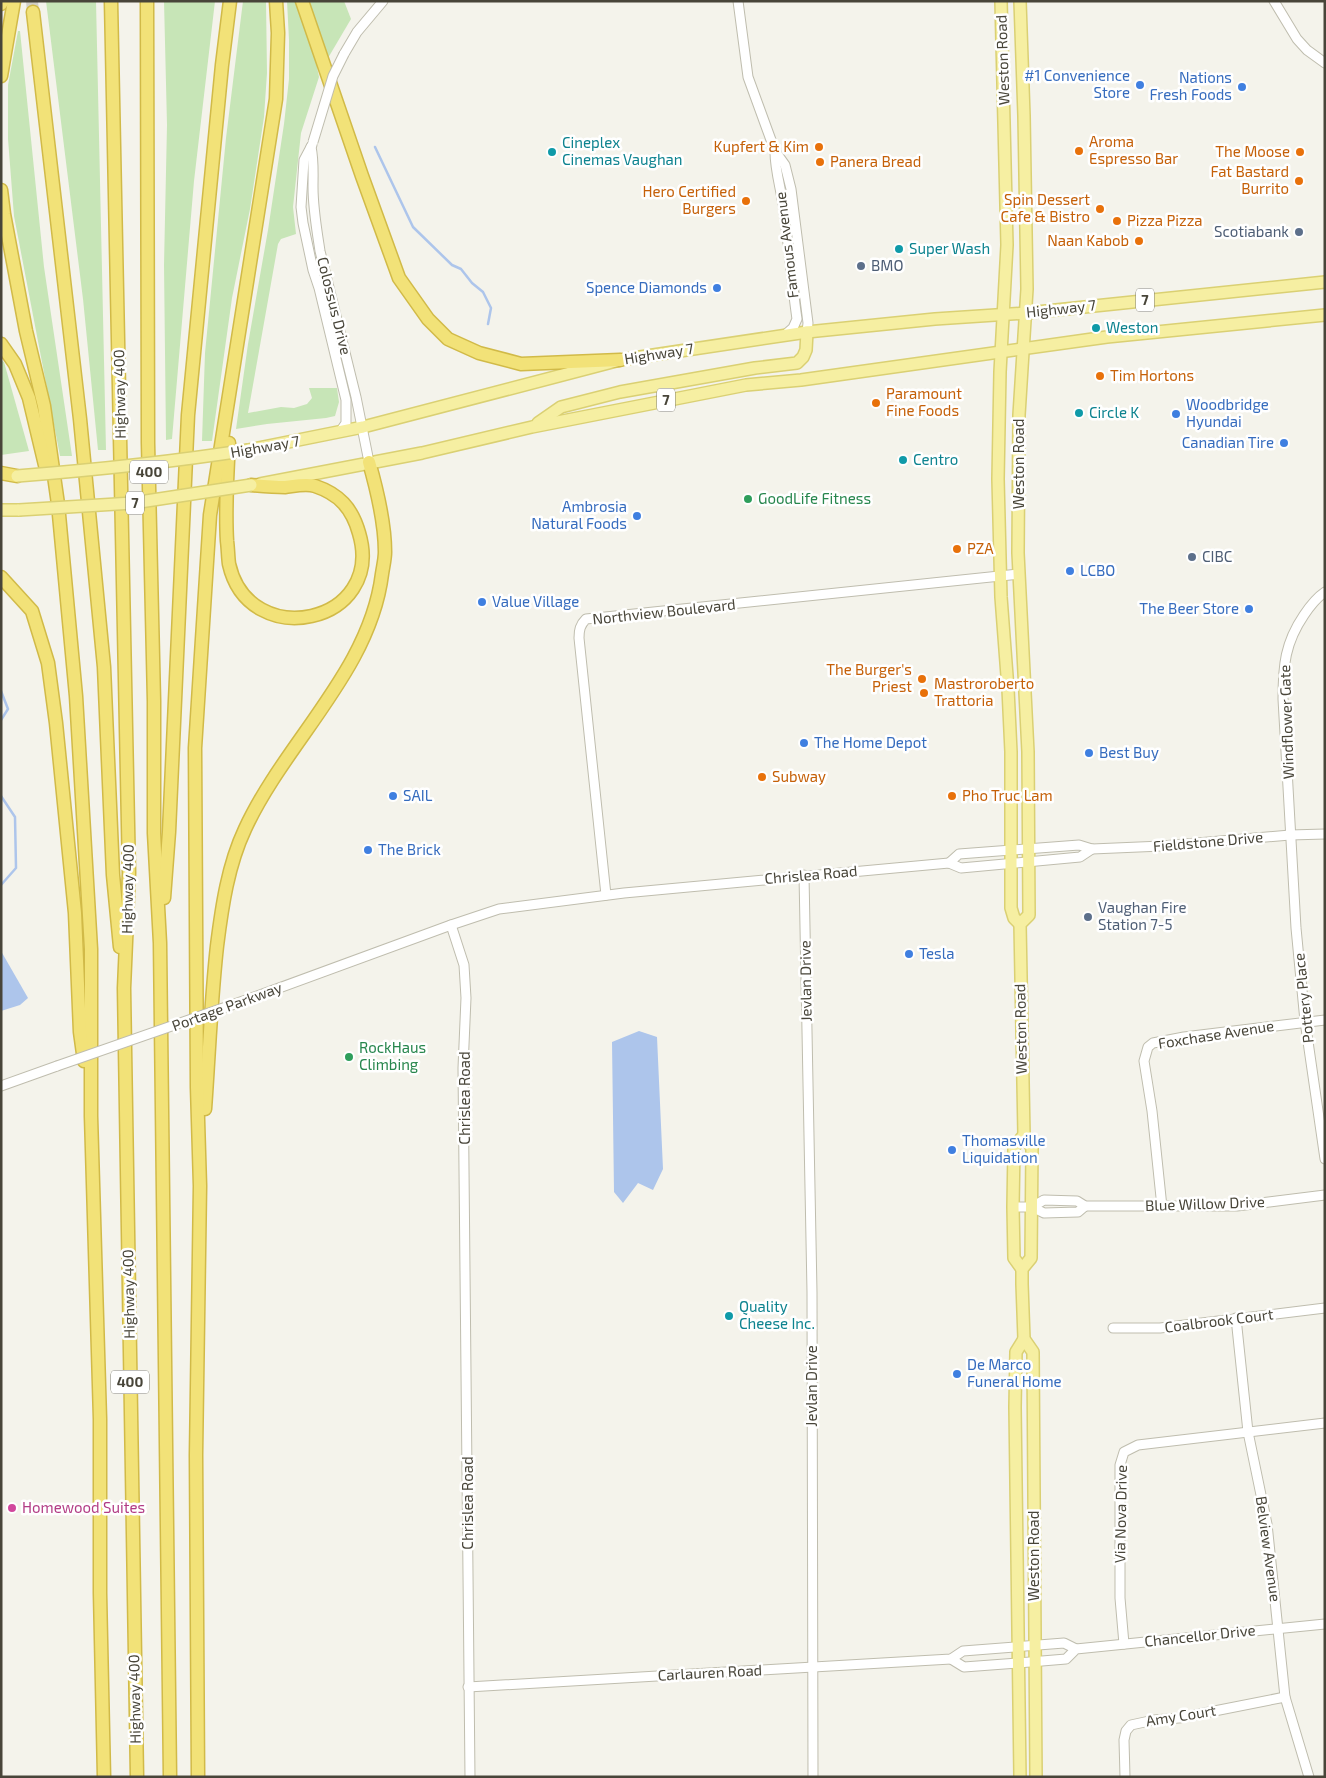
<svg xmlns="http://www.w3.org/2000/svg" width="1326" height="1778" font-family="'Exo 2',sans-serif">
<rect width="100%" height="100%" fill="#f4f3eb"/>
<!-- green -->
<g fill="#c7e5b7">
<path d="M 46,1 L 96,1 L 106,450 L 98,450 L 83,299 Z"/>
<path d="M 164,1 L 215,1 L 194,181 L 172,439 L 166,440 L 164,265 L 167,125 Z"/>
<path d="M 243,1 L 266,1 L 267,73 L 264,117 L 250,209 L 232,298 L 212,441 L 202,441 L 205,353 L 226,138 Z"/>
<path d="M 287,1 L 296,1 L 315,57 L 319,77 L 301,133 L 293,207 L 296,234 L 281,239 L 278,244 L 248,413 L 281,407 L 294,408 L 307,404 L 312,398 L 309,388 L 337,388 L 339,402 L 335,416 L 326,418 L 267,424 L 236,429 L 248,344 L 268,230 L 284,124 L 289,79 L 289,40 Z"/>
<path d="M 309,1 L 344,1 L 351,19 L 328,58 Z"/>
<path d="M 18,31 L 20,31 L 44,267 L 72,456 L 60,456 L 14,216 L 8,139 L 8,85 Z"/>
<path d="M 1,360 L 4,362 L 29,451 L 1,455 Z"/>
</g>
<!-- water -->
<g fill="#adc5eb">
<path d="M 1,951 L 28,998 L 20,1005 L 1,1011 Z"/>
<path d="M 639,1031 L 657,1037 L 663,1169 L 653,1190 L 638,1183 L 623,1203 L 614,1192 L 612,1042 Z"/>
</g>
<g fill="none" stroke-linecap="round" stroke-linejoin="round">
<!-- stream -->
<g stroke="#adc5eb" stroke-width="2.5">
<path d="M 375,147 L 413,227 L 452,265 L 461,269 L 472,283 L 483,292 L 491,308 L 488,324"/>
<path d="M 1,691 L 8,709 L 1,720"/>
<path d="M 1,796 L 15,817 L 16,868 L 1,885"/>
</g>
<!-- highway-tunnel -->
<path stroke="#d2d0c7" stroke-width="12" stroke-dasharray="12 6" stroke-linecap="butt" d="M 32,1 L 33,12"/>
<defs>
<g id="minor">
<path d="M 738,1 L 748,77 L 775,151 L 785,165 L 791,189 L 808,323 L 807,332"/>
<path d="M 1274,1 L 1297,39 L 1307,50 L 1325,63"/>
<path d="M 344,54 L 357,32 L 383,1"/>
<path d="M 312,145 L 304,160 L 301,207 L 303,223 L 313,270 L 319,288 L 346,400 L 346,423 L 340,432"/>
<path d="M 311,147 C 314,161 313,173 313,187 C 313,209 317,231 320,251 L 356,397 L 369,462"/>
<path d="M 775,152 C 775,172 782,192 784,212 C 789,248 792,284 797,319 L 793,328 L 785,335"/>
<path d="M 1325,592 C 1316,598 1310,606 1304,615 C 1285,643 1283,665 1283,699 L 1296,928 L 1305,1021 L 1325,1159"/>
<path d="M 949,863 L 959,854 L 1079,845 L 1092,849 L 1162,846 L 1290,835 L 1325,834"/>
<path d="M 804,875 L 812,1292 L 813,1777"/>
<path d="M 606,895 L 579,638 C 579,630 580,625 586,619 L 1019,574"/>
<path d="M 451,925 L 464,965 L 466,998 L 463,1068 L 470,1777"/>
<path d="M 249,999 L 451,925 L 499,909 L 624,893 L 949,863 L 961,868 L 1080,857 L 1092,849"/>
<path d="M 1,1086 L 57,1066"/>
<path d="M 1013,1207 L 1032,1207 L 1044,1213 L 1078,1212 L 1085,1206"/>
<path d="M 1032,1207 L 1044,1200 L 1077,1201 L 1085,1206 L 1237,1206 L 1325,1195"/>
<path d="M 1162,1207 L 1152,1111 L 1144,1061 L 1148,1047 L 1153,1043 L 1184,1037 L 1325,1020"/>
<path d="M 1236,1318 L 1248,1432 L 1267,1524 L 1285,1697 L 1309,1777"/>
<path d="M 1113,1328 L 1160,1328 L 1325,1308"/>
<path d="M 1124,1644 L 1120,1598 L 1120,1465 L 1124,1452 L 1138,1445 L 1325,1423"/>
<path d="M 951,1659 L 964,1667 L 1018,1663 L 1066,1659 L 1076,1649 L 1325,1624"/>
<path d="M 468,1687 L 951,1659 L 963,1651 L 1064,1643 L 1076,1649"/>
<path d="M 1125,1777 L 1124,1740 L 1126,1731 L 1131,1725 L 1154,1720 L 1179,1718 L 1285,1697"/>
</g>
<g id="major">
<path d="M 1001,1 L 1007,245 L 1000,372 L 998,479 L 1001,597 L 1008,689 L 1011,752 L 1011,908 L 1014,918 L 1020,924"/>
<path d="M 1020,1 L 1024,116 L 1027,289 L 1019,415 L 1018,553 L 1028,752 L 1029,915 L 1020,924 L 1024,1135 L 1032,1148 L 1031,1258 L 1022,1269 L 1022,1284 L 1024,1339 L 1033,1352 L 1036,1777"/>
<path d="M 538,423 L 561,407 L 620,392 L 755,368 L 797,363 L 803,357 L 806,350 L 807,332"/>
<path d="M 248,450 L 363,427 L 620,360 L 807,332 L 935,319 L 1027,313 L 1325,282"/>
<path d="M 260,484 L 422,453 L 532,427 L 746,385 L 801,380 L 1107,337 L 1325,315"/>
<path d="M 1,510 L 19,510"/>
<path d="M 1022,1269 L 1014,1258 L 1013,1207 L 1014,1147 L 1024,1135"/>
<path d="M 1020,1777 L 1015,1407 L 1016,1352 L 1024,1339"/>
</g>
<g id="highway">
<path d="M 111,1 L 129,873 L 124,988 L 137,1777"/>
<path d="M 147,1 L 148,443 L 154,701 L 154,833 L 160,943 L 170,1777"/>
<path d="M 302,1 L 362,176 L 399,278 L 428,319 L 448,339 L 479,353 L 521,364 L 620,360"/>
<path d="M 1,4 L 3,1"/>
<path d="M 33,12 L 80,419 L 104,667 L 113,875 L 120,947"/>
<path d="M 1,76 L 14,1"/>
<path d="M 1,190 L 4,214 L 26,331 L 44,406 L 58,504 L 76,696 L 91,949 L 91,1116 L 100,1419 L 100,1593 L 104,1777"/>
<path d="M 1,344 L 15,364 L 29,398 L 45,465"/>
<path d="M 229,443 C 227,476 225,508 227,541 C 228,548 228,557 229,564 C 249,653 386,624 359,533 C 352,508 339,494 315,486 C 306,483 294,486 285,487 C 273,487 262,486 251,485"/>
<path d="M 1,473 L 17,476"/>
<path d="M 1,577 L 32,611 L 48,663 L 56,723 L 75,913 L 80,1032 L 84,1061"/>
<path d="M 164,898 L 169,832 L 188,415 L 222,65 L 230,1"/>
<path d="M 205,1109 C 209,1054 211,1000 217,946 C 222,906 228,865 245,829 C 285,742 370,671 382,574 C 383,567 385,559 385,552 C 385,522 377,490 369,462"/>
<path d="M 198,1777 L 196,1455 L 200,1186 L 197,1087 L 195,748 L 210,515 L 276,99 L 278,33 L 276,1"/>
</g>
</defs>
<!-- minor casing -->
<use href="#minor" stroke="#bfbdae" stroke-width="11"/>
<!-- major casing -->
<use href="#major" stroke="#dad073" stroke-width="14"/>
<!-- highway casing -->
<use href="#highway" stroke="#d1ba48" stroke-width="15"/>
<!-- minor -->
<use href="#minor" stroke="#fff" stroke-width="9"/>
<!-- major -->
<use href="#major" stroke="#f6efa2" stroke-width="11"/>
<!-- highway -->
<use href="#highway" stroke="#f2e278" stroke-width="12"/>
<defs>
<g id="minor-bridge">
<path d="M 313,142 L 333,76 L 344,54"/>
<path d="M 57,1066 L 249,999"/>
</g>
<g id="major-bridge">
<path d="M 17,476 C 94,470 171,462 248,450"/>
<path d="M 19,510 L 133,503 L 251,485"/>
</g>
</defs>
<!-- minor-bridge casing -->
<use href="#minor-bridge" stroke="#bfbdae" stroke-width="11" stroke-linecap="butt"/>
<!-- major-bridge casing -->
<use href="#major-bridge" stroke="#dad073" stroke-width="14" stroke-linecap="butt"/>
<!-- minor-bridge -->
<use href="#minor-bridge" stroke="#fff" stroke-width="9"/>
<!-- major-bridge -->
<use href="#major-bridge" stroke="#f6efa2" stroke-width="11"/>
</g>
<!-- markers -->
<g fill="#3f7fe0" stroke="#fff" stroke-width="2">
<circle cx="1140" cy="85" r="5"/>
<circle cx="1242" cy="87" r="5"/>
<circle cx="717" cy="288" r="5"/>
<circle cx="1176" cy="414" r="5"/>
<circle cx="1284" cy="443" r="5"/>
<circle cx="637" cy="516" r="5"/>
<circle cx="1070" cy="571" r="5"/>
<circle cx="482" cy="602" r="5"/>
<circle cx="1249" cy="609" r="5"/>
<circle cx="804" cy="743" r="5"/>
<circle cx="1089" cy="753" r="5"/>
<circle cx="393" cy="796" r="5"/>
<circle cx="368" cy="850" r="5"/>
<circle cx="909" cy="954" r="5"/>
<circle cx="952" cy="1150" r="5"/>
<circle cx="957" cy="1374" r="5"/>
</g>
<g fill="#e8710a" stroke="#fff" stroke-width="2">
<circle cx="819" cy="147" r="5"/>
<circle cx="1079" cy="151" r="5"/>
<circle cx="1300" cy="152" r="5"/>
<circle cx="820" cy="162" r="5"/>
<circle cx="1299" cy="181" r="5"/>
<circle cx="746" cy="201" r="5"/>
<circle cx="1100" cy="209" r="5"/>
<circle cx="1117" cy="221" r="5"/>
<circle cx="1139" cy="241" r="5"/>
<circle cx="1100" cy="376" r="5"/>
<circle cx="876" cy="403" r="5"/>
<circle cx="957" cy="549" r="5"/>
<circle cx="922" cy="679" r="5"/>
<circle cx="924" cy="693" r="5"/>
<circle cx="762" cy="777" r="5"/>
<circle cx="952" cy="796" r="5"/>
</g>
<g fill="#0f9aa8" stroke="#fff" stroke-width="2">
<circle cx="552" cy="152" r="5"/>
<circle cx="899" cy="249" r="5"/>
<circle cx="1096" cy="328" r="5"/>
<circle cx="1079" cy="413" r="5"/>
<circle cx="903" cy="460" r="5"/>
<circle cx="729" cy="1316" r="5"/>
</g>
<g fill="#5c6f8a" stroke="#fff" stroke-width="2">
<circle cx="1299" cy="232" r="5"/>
<circle cx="861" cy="266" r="5"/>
<circle cx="1192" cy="557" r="5"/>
<circle cx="1088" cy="917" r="5"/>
</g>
<g fill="#2e9e5b" stroke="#fff" stroke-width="2">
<circle cx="748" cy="499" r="5"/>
<circle cx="349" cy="1057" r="5"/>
</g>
<circle fill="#d1479c" stroke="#fff" stroke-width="2" cx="12" cy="1508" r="5"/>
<g text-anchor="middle" stroke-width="5" stroke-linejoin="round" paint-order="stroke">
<!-- shield labels -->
<g fill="#fff" stroke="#7f7d74" stroke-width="1">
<rect x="1136" y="288.5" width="18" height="23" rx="4"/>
<rect x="657" y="388.5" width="18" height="23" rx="4"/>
<rect x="130" y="460.5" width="38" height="23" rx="4"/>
<rect x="126" y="491.5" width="18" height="23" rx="4"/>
<rect x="111" y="1370.5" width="38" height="23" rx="4"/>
</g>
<g font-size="14" font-weight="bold" fill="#484539">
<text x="1145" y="305">7</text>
<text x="666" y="405">7</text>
<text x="149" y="477">400</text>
<text x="135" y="508">7</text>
<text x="130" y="1387">400</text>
</g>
<!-- street labels -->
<g font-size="15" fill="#484539" stroke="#fff">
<text transform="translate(1003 60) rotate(-92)" y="5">Weston Road</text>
<text transform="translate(787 245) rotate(-97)" y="5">Famous Avenue</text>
<text transform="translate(334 306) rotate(76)" y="5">Colossus Drive</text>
<text transform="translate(1061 309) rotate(-6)" y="5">Highway 7</text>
<text transform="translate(659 354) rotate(-9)" y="5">Highway 7</text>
<text transform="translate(120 394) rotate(-91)" y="5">Highway 400</text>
<text transform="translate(265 447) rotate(-10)" y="5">Highway 7</text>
<text transform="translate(1019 464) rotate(-90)" y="5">Weston Road</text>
<text transform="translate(664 612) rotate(-6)" y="5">Northview Boulevard</text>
<text transform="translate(1287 722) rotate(-92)" y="5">Windflower Gate</text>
<text transform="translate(1208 842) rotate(-5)" y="5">Fieldstone Drive</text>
<text transform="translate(811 875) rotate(-5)" y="5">Chrislea Road</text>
<text transform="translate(128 889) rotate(-89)" y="5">Highway 400</text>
<text transform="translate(806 981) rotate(-91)" y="5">Jevlan Drive</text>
<text transform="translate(1304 998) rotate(-96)" y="5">Pottery Place</text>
<text transform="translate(227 1007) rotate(-20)" y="5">Portage Parkway</text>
<text transform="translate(1021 1029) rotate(-91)" y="5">Weston Road</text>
<text transform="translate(1216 1035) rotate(-9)" y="5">Foxchase Avenue</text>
<text transform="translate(465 1098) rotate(-90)" y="5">Chrislea Road</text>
<text transform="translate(1205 1204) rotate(-2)" y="5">Blue Willow Drive</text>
<text transform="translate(129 1294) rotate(-91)" y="5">Highway 400</text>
<text transform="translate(1219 1321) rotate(-7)" y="5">Coalbrook Court</text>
<text transform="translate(812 1386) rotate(-90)" y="5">Jevlan Drive</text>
<text transform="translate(468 1503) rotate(-90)" y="5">Chrislea Road</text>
<text transform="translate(1121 1514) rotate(-89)" y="5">Via Nova Drive</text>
<text transform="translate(1268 1549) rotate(82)" y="5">Belview Avenue</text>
<text transform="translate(1034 1556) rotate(-90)" y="5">Weston Road</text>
<text transform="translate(1200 1636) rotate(-6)" y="5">Chancellor Drive</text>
<text transform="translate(710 1673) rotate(-3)" y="5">Carlauren Road</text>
<text transform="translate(135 1699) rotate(-91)" y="5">Highway 400</text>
<text transform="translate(1181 1716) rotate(-9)" y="5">Amy Court</text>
</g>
<!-- shop labels -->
<g font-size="15" fill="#366cbe" stroke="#fff" text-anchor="start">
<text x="1130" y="81" text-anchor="end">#1 Convenience<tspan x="1130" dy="17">Store</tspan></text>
<text x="1232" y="83" text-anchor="end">Nations<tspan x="1232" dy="17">Fresh Foods</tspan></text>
<text x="707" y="293" text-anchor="end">Spence Diamonds</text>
<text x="1186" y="410">Woodbridge<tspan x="1186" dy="17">Hyundai</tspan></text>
<text x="1274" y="448" text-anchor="end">Canadian Tire</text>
<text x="627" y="512" text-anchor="end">Ambrosia<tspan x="627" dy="17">Natural Foods</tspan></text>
<text x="1080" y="576">LCBO</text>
<text x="492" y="607">Value Village</text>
<text x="1239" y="614" text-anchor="end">The Beer Store</text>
<text x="814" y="748">The Home Depot</text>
<text x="1099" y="758">Best Buy</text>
<text x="403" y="801">SAIL</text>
<text x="378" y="855">The Brick</text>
<text x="919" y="959">Tesla</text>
<text x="962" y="1146">Thomasville<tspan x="962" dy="17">Liquidation</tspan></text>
<text x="967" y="1370">De Marco<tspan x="967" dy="17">Funeral Home</tspan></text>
</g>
<!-- food labels -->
<g font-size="15" fill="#c56008" stroke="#fff" text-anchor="start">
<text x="1089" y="147">Aroma<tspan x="1089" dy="17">Espresso Bar</tspan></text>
<text x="809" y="152" text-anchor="end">Kupfert &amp; Kim</text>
<text x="1290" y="157" text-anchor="end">The Moose</text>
<text x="830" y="167">Panera Bread</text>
<text x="1289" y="177" text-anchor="end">Fat Bastard<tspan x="1289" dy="17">Burrito</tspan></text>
<text x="736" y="197" text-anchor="end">Hero Certified<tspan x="736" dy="17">Burgers</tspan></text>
<text x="1090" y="205" text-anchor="end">Spin Dessert<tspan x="1090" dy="17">Cafe &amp; Bistro</tspan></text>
<text x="1127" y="226">Pizza Pizza</text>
<text x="1129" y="246" text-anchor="end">Naan Kabob</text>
<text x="1110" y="381">Tim Hortons</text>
<text x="886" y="399">Paramount<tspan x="886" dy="17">Fine Foods</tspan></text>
<text x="967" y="554">PZA</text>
<text x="912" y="675" text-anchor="end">The Burger's<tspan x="912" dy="17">Priest</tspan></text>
<text x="934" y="689">Mastroroberto<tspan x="934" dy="17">Trattoria</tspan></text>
<text x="772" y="782">Subway</text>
<text x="962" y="801">Pho Truc Lam</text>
</g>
<!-- culture labels -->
<g font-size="15" fill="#0d838f" stroke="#fff" text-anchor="start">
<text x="562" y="148">Cineplex<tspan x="562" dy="17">Cinemas Vaughan</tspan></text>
<text x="909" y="254">Super Wash</text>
<text x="1106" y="333">Weston</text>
<text x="1089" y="418">Circle K</text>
<text x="913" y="465">Centro</text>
<text x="739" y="1312">Quality<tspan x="739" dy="17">Cheese Inc.</tspan></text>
</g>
<!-- service labels -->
<g font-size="15" fill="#4e5e75" stroke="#fff" text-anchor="start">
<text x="1289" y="237" text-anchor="end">Scotiabank</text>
<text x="871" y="271">BMO</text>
<text x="1202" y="562">CIBC</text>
<text x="1098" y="913">Vaughan Fire<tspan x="1098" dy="17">Station 7-5</tspan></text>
</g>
<!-- leisure labels -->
<g font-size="15" fill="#27864d" stroke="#fff" text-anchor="start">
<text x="758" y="504">GoodLife Fitness</text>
<text x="359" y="1053">RockHaus<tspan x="359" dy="17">Climbing</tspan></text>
</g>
<!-- hotel labels -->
<g font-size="15" fill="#b23c85" stroke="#fff" text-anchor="start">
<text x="22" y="1513">Homewood Suites</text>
</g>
</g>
<!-- border -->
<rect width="1326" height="1778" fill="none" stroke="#484539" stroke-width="5"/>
</svg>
